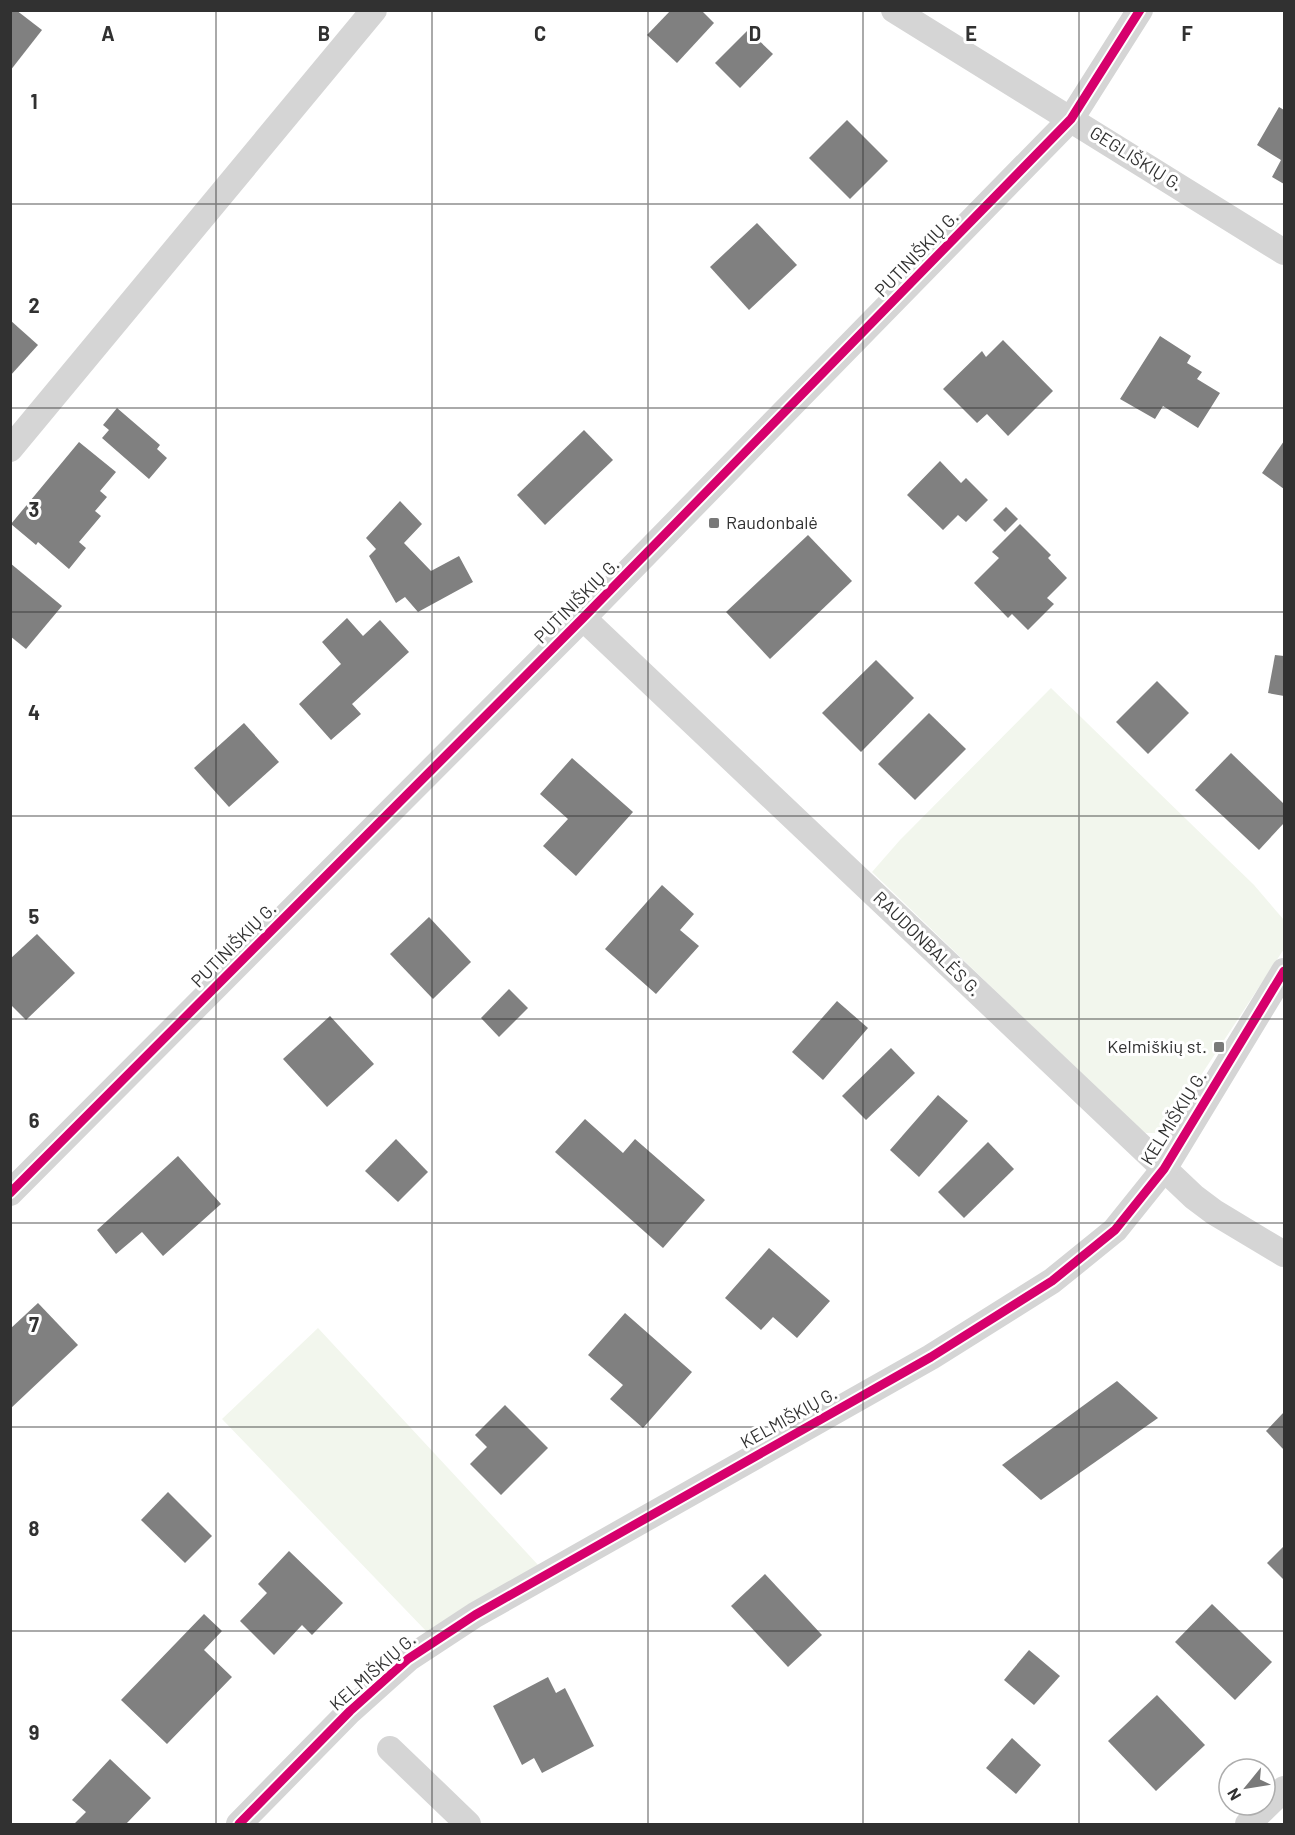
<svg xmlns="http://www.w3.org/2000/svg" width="1295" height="1835" font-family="Barlow,sans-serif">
<rect width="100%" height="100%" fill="#fff"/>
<!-- green -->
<g fill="#f2f6ed">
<path d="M 1051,688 L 1254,885 L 1284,920 L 1284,949 L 1169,1124 L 1159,1133 L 1146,1133 L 1136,1126 L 872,872 L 900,840 Z"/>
<path d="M 318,1328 L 539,1566 L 427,1632 L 222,1419 Z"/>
</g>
<!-- building -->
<g fill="#808080">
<path d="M 10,10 L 16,10 L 42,30 L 10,71 Z"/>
<path d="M 671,10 L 701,10 L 714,23 L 677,63 L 647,35 Z"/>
<path d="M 748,30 L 773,54 L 740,88 L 715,63 Z"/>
<path d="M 1279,107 L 1284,110 L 1284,184 L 1272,177 L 1281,160 L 1257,145 Z"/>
<path d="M 847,120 L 888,161 L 850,199 L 809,158 Z"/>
<path d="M 757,223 L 797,265 L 749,310 L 710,267 Z"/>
<path d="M 10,320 L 38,345 L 10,376 Z"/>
<path d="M 1160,336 L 1191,356 L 1187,363 L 1202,372 L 1197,379 L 1220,393 L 1198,428 L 1163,406 L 1155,419 L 1120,399 Z"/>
<path d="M 1003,340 L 1053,391 L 1008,436 L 987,414 L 977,423 L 943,389 L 982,351 L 986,357 Z"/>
<path d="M 117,408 L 160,445 L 157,449 L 167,458 L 149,479 L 102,438 L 109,430 L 103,425 Z"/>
<path d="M 584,430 L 613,460 L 545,525 L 517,495 Z"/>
<path d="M 1284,441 L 1284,489 L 1262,473 Z"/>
<path d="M 79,442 L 116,472 L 100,491 L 107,497 L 95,511 L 101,516 L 79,542 L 86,548 L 69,569 L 38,542 L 36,545 L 11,524 Z"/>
<path d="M 940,461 L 961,483 L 966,478 L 988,500 L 966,522 L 958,515 L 943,530 L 907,495 Z"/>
<path d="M 400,501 L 422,524 L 404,543 L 431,571 L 459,556 L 473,582 L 418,612 L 405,597 L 396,603 L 369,556 L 376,549 L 366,538 Z"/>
<path d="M 1006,507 L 1018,519 L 1005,532 L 993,520 Z"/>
<path d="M 1020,524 L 1051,555 L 1048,558 L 1067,578 L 1047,598 L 1054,604 L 1028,630 L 1012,614 L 1008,618 L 974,583 L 999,558 L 992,552 Z"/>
<path d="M 808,535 L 852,581 L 770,659 L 726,612 Z"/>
<path d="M 10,563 L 62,606 L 26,649 L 10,636 Z"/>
<path d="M 347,618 L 363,636 L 380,620 L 409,652 L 352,704 L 361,714 L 331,740 L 299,704 L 341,664 L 322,642 Z"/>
<path d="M 1275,655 L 1284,656 L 1284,696 L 1268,693 Z"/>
<path d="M 876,660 L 914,698 L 861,752 L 822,713 Z"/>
<path d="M 1157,681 L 1189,713 L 1148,754 L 1116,722 Z"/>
<path d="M 929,713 L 966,749 L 915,800 L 878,764 Z"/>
<path d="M 244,723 L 279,762 L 229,807 L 194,768 Z"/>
<path d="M 1231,753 L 1284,804 L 1284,823 L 1259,850 L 1195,790 Z"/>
<path d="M 572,758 L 633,812 L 576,876 L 543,846 L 568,819 L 540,794 Z"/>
<path d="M 662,885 L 694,914 L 680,930 L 699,946 L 656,994 L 605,949 Z"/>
<path d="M 429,917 L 471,962 L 433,999 L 390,954 Z"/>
<path d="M 37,934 L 75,973 L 26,1020 L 10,1004 L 10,959 Z"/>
<path d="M 509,989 L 528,1008 L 499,1037 L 481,1018 Z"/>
<path d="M 837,1001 L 868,1028 L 823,1080 L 792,1052 Z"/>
<path d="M 330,1016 L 374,1064 L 327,1107 L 283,1059 Z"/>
<path d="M 891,1048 L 915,1073 L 866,1120 L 842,1096 Z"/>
<path d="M 938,1095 L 968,1121 L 919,1177 L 890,1150 Z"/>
<path d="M 585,1119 L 623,1153 L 635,1139 L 705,1200 L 663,1248 L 555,1152 Z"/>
<path d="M 396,1139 L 428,1172 L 398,1202 L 365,1171 Z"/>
<path d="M 988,1142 L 1014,1169 L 964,1218 L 938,1192 Z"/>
<path d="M 178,1156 L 221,1204 L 163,1256 L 142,1232 L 116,1254 L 97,1230 Z"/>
<path d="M 769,1248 L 830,1301 L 797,1338 L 773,1317 L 761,1330 L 725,1298 Z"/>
<path d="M 38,1303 L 78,1345 L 10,1409 L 10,1329 Z"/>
<path d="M 625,1313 L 692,1372 L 643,1428 L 610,1399 L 623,1385 L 588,1355 Z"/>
<path d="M 1117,1381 L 1158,1418 L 1041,1500 L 1002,1465 Z"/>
<path d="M 505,1405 L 548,1448 L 501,1495 L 470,1464 L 487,1447 L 475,1435 Z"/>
<path d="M 1284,1412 L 1284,1450 L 1266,1431 Z"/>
<path d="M 168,1492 L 212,1536 L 185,1563 L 141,1520 Z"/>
<path d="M 1284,1546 L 1284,1580 L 1267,1563 Z"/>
<path d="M 289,1551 L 343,1603 L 312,1635 L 302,1625 L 274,1655 L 240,1621 L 267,1593 L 258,1584 Z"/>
<path d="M 765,1574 L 822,1635 L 788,1667 L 731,1606 Z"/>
<path d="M 1212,1604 L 1272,1662 L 1235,1700 L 1175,1642 Z"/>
<path d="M 204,1614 L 222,1631 L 204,1650 L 232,1677 L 167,1744 L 121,1700 Z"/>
<path d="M 1029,1650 L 1060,1676 L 1034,1705 L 1004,1680 Z"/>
<path d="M 548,1677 L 556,1693 L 565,1688 L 594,1746 L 542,1773 L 534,1758 L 522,1765 L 493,1706 Z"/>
<path d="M 1157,1695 L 1205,1745 L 1156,1791 L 1108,1741 Z"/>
<path d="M 1012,1738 L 1041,1765 L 1016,1794 L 986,1768 Z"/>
<path d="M 110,1759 L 151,1798 L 126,1824 L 74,1824 L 86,1812 L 72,1800 Z"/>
</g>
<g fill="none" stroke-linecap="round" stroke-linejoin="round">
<!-- minor -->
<g stroke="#d5d5d5" stroke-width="26">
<path d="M 894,10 L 1284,252"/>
<path d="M 10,449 L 374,10"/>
<path d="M 583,618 L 1194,1197 L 1214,1212 L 1284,1254"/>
<path d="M 10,1193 L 583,618 L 1071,119 L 1140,10"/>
<path d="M 390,1749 L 468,1824"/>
<path d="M 239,1824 L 350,1711 L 408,1659 L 475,1615 L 931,1357 L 1052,1281 L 1115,1230 L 1164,1169 L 1284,971"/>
<path d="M 1248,1824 L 1284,1789"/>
</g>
<defs>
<g id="cycleway">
<path d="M 10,1193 L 583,618 L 1071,119 L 1140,10"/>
<path d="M 239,1824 L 350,1711 L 408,1659 L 475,1615 L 931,1357 L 1052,1281 L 1115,1230 L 1164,1169 L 1284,971"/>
</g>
</defs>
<!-- cycleway casing -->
<use href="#cycleway" stroke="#fff" stroke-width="13"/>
<!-- cycleway -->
<use href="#cycleway" stroke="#d6006c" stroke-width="9"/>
</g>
<!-- grid -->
<path fill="none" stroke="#313131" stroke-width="1.5" stroke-opacity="0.55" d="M 216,10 L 216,1824M 432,10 L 432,1824M 648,10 L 648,1824M 863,10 L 863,1824M 1079,10 L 1079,1824M 10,204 L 1284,204M 10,408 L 1284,408M 10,612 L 1284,612M 10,816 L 1284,816M 10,1019 L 1284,1019M 10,1223 L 1284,1223M 10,1427 L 1284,1427M 10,1631 L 1284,1631"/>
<!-- markers -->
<g fill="#797979" stroke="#fff" stroke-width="2">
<rect x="708" y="517" width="12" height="12" rx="3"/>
<rect x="1213" y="1041" width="12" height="12" rx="3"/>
</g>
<g text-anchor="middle" stroke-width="6" stroke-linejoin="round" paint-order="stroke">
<!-- street labels -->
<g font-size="18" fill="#313131" stroke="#fff">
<text transform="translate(1136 159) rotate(32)" y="6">GEGLIŠKIŲ G.</text>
<text transform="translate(917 254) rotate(-46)" y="6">PUTINIŠKIŲ G.</text>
<text transform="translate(577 601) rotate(-45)" y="6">PUTINIŠKIŲ G.</text>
<text transform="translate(927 944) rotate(44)" y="6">RAUDONBALĖS G.</text>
<text transform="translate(234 945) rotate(-45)" y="6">PUTINIŠKIŲ G.</text>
<text transform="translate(1174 1118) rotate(-58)" y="6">KELMIŠKIŲ G.</text>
<text transform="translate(789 1418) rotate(-29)" y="6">KELMIŠKIŲ G.</text>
<text transform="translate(373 1672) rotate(-41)" y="6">KELMIŠKIŲ G.</text>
</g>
<!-- poi labels -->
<g font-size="18" fill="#313131" stroke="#fff" text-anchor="start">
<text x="726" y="529">Raudonbalė</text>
<text x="1207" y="1053" text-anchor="end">Kelmiškių st.</text>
</g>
</g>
<g font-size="20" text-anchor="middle" font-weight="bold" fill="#313131" stroke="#fff" stroke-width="6" stroke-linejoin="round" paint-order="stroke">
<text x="108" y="41">A</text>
<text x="324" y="41">B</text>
<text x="540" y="41">C</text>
<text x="755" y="41">D</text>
<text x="971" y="41">E</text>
<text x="1187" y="41">F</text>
<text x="34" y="109">1</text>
<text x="34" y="313">2</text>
<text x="34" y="517">3</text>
<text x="34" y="720">4</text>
<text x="34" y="924">5</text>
<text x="34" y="1128">6</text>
<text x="34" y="1332">7</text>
<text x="34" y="1536">8</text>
<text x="34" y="1740">9</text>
</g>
<!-- border -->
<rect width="1295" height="1835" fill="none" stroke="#313131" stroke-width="24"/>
<!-- north arrow -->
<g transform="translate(1247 1787) rotate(240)"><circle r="28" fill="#ffffff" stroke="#adadad" stroke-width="1.5"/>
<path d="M0-4.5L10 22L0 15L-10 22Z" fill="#797979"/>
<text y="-9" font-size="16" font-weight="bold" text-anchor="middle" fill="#313131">N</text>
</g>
</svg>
